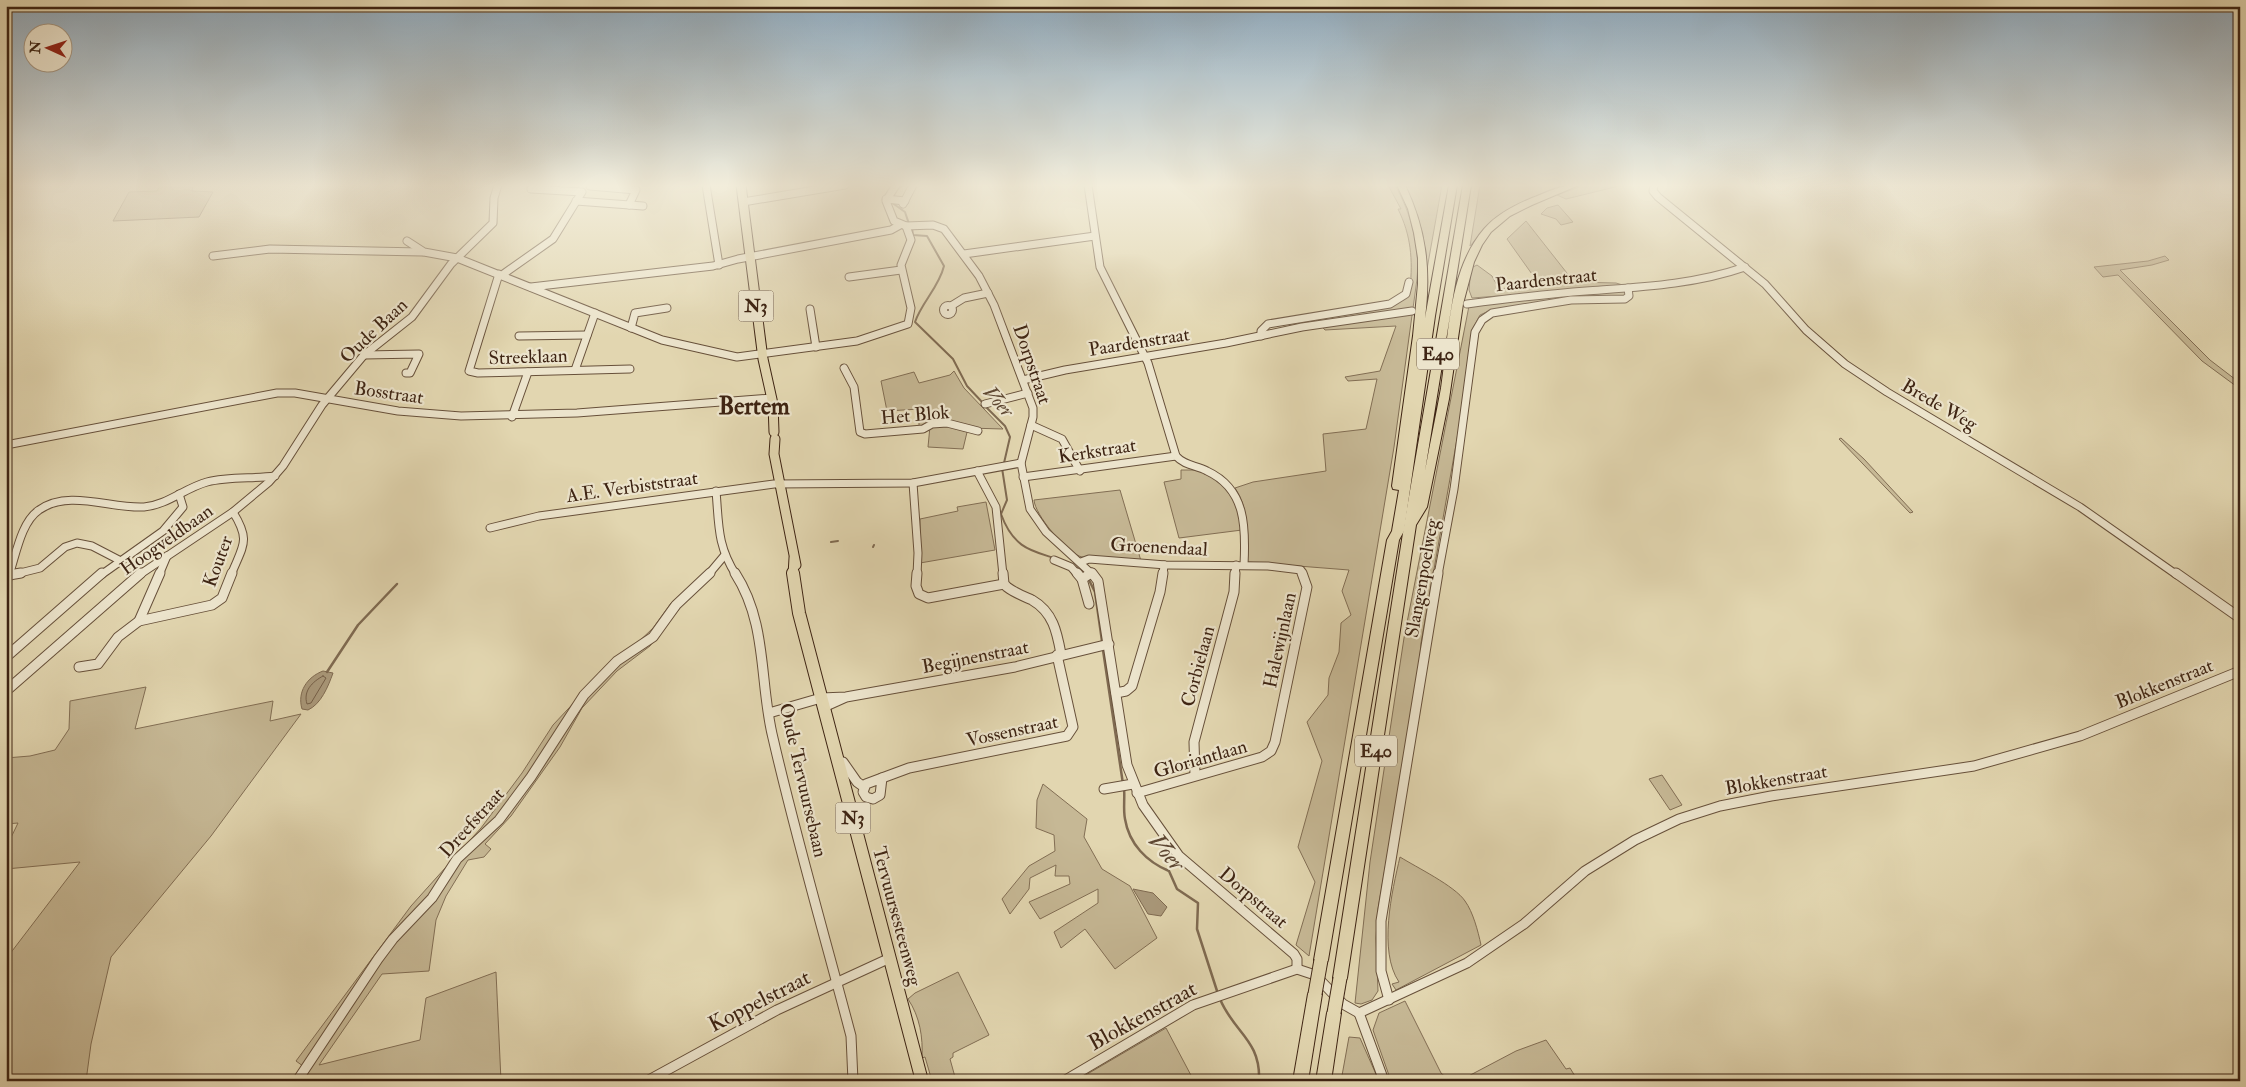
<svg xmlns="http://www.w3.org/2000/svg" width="2246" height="1087" font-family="'IM FELL Double Pica',serif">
<rect width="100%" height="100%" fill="#e2d6b0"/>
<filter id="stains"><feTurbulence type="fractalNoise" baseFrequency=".004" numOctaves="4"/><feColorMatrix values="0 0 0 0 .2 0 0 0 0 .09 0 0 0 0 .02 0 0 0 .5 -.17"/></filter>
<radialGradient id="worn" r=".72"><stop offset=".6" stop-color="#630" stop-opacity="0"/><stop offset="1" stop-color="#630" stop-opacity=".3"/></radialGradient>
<!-- green -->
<g fill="#c6b895" stroke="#826e54">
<path d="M 160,185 L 193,185 L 192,191 L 213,192 L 199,217 L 113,221 L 129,192 L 157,191 Z"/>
<path d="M 1388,185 L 1395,185 C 1411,214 1420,245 1417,279 L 1394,447 L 1309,956 L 1296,945 L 1315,882 L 1298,847 L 1322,761 L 1307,722 L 1328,695 L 1329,678 L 1339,652 L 1341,623 L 1351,615 L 1342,591 L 1349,570 L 1247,562 C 1245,535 1251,512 1235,488 L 1253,482 L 1326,471 L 1323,434 L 1366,429 L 1377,379 L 1348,381 L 1345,377 L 1380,371 L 1396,326 L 1325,330 L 1312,316 L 1391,305 L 1410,288 C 1413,260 1411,235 1398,209 L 1401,209 Z"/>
<path d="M 1403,185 L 1442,185 L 1427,269 C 1424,233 1420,217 1403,185 Z"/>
<path d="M 1480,185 L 1568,185 C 1531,199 1496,215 1470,246 Z"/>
<path d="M 1585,185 L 1623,185 L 1566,199 L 1557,195 Z"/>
<path d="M 1558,205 L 1573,222 L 1561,225 L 1556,219 L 1541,214 L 1547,208 Z"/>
<path d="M 1526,221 L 1574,282 L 1616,283 L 1626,286 L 1472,298 L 1469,290 L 1471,268 L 1477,265 L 1492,276 L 1499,289 L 1539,284 L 1507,239 Z"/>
<path d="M 2165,256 L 2169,260 L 2152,265 L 2120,270 L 2210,360 L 2240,383 L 2240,389 L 2202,361 L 2118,275 L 2103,277 L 2094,267 L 2148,261 Z"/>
<path d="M 1624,291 L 1627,293 L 1624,297 L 1491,310 L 1480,315 L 1472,330 L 1463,405 L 1421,643 L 1419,672 L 1378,909 L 1376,938 L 1378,991 L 1372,1000 L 1361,1004 L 1355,1003 L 1370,862 L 1404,638 L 1469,306 L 1530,298 Z"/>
<path d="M 954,371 L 964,388 L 1003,429 L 968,428 L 963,449 L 928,447 L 930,426 L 919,429 L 919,409 L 887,411 L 881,381 L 914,372 L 919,383 L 950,375 Z"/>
<path d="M 1841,438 L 1864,459 L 1913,512 L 1910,513 L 1839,439 Z"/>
<path d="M 1181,470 L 1200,470 L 1221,481 L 1236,499 L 1242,530 L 1179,538 L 1164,482 L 1181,479 Z"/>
<path d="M 1120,490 L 1141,561 C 1128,560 1089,560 1079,556 C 1065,550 1035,515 1034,500 Z"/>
<path d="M 986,502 L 995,550 L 920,563 L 920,519 L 958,511 L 957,507 Z"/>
<path d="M 671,603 L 680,608 L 650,646 L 617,671 L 582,708 L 560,747 L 511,816 L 485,844 L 491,849 L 484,857 L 468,860 L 446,896 L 436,920 L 429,971 L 382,974 L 319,1065 L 420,1040 L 426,998 L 496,972 L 501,1081 L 298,1081 L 307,1069 L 296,1061 L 411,906 L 481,828 L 522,773 L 553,725 L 613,661 L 629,651 L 653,628 Z"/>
<path d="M 146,687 L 135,729 L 273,701 L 270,721 L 301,714 L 211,836 L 111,957 L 91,1044 L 86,1081 L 8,1081 L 11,1063 L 6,1064 L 6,959 L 80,862 L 6,869 L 6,848 L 18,823 L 6,824 L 6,758 L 30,756 L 55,750 L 69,729 L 70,701 Z"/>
<path d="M 1662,775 L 1682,805 L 1670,810 L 1649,779 Z"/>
<path d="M 1043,784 L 1087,819 L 1084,837 L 1102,869 L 1130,886 L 1157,938 L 1115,969 L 1085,929 L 1061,948 L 1054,932 L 1098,903 L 1098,889 L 1040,919 L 1029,902 L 1070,884 L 1069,876 L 1055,876 L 1056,865 L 1030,878 L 1029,889 L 1010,914 L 1002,899 L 1029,866 L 1055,851 L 1054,835 L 1036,828 L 1037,800 Z"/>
<path d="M 1400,857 C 1416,867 1455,886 1465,901 C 1473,912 1478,931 1481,945 L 1396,990 L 1392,984 L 1399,982 C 1378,951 1392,891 1400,857 Z"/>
<path d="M 958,972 L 989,1035 L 953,1053 L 953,1057 L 950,1059 L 955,1077 L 945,1081 L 932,1081 L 925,1057 L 922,1058 C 923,1037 920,1017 908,999 L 915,993 Z"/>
<path d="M 1405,1001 L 1441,1073 L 1450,1081 L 1391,1081 L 1373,1030 L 1379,1013 Z"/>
<path d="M 1166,1028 L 1194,1081 L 1087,1081 L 1084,1076 Z"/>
<path d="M 1349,1037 L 1360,1038 L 1379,1081 L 1341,1081 Z"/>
<path d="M 1546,1040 L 1566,1069 L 1570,1068 L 1578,1081 L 1459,1081 L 1516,1051 Z"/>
</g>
<!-- water -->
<g fill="#aa997b" stroke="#7f6a51">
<path d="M 323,671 L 333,673 C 328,687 321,704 308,710 L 302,709 C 297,692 307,677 323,671 Z"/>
<path d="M 1133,889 L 1153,893 L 1167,907 L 1161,916 L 1148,914 Z"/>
</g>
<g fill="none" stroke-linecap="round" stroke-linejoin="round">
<!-- shore -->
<path stroke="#745e47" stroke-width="1" d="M 323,676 L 326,678 L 311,703 L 307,704 C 303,691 312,682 323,676 Z"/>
<!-- stream-far1 -->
<g stroke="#7f6a51" stroke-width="2">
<path d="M 897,189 L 903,185"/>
<path d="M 891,202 L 905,212 L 909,224"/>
<path d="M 912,228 L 913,235 L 927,236 L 944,266 C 939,287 922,302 915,322 L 953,359 L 967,386 L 983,403"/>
<path d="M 986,407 L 1005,426 L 1010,437 L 1004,463"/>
<path d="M 1002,468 L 1007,500 L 1001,514 C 1019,564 1051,547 1084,573"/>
<path d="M 831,542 L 838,541"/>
<path d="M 873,547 L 874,545"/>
</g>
<!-- stream -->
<g stroke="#7f6a51" stroke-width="2.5">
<path d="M 1088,578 L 1095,592 L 1102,641"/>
<path d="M 1103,650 L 1123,784"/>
<path d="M 327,672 L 358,625 L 397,584"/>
<path d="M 1124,788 C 1125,798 1123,809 1125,819 C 1129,844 1147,862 1169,871 L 1177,889 L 1198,903 L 1197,929 L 1218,994"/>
<path d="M 1220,999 C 1234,1033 1261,1040 1259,1081"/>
</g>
<defs>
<g id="minor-far1">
<path d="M 706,185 L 719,265"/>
<path d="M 896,185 L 886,201 L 894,221 L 906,226 L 933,225 L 944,229 L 979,276 L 994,305 L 1033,408 L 1033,417 L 1021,463 L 1030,509 L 1046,532 L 1093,575"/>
<path d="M 1088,185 L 1100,267 L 1148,363 L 1176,456 C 1185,466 1196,465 1207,471 C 1246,489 1246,527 1244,565"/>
<path d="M 1654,185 L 1653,191 L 1658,197 L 1765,284 L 1806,330 L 1845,364 L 1887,392 L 2080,507 L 2177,575"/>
<path d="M 590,186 L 636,190 L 629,205"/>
<path d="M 886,199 L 905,201"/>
<path d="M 576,201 L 643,206"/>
<path d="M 743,202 L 845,185"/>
<path d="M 903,204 L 913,185"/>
<path d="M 407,241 L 424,252 L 457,258 L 662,340 L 737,357 L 857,341 L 908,324 L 911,308 L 901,265 L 911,240 L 906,226"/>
<path d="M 964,254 L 1095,236"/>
<path d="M 213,256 L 270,249 L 422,252"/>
<path d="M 499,274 L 469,371 L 478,373 L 630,369"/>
<path d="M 502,275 L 553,239 L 582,192 L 531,189 L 534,185"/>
<path d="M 849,277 L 901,270"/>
<path d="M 531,287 L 713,266 L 738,259 L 891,230 L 900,225"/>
<path d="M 1467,304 C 1506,299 1546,294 1586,291 C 1640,287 1693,285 1745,267"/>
<circle cx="948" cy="310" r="4.5"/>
<path d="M 951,306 L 964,298 L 988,293"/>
<path d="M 810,309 L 816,347"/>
<path d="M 631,328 L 635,313 L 667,308"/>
<path d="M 519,336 L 587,335"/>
<path d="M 1261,336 L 1261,331 L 1268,324 L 1390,304 L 1406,294 L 1409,282"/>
<path d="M 364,355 L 419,354 L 410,373 L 406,373"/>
<path d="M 844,368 L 854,387 L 860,432 L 865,434 L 923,429 L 932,424 L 947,423 L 978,431"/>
<path d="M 575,370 L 595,313"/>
<path d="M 1023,380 L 1065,370 L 1226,343 L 1302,327 L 1412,311"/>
<path d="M 985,404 L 1028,393"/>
<path d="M 512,417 L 528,372"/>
<path d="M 1031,425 L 1062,439 L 1080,471"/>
<path d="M 6,445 L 277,393 L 295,393 L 398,411 L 461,416 L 577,413 L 772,398"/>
<path d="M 977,471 L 996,507 L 1003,575"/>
<path d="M 1023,477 L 1176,456"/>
<path d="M 913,483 L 918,553 L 917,575"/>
<path d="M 716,491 C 719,525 717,545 736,575"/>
<path d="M 490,528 L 539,516 L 774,484 L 913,483 L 1021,463"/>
<path d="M 1054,560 L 1071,567 L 1078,575"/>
<path d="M 1081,562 L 1089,559 L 1166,565 L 1268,566 L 1301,570 L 1303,575"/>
<path d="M 9,575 C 16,555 21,522 39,510 C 69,489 111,509 144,507 C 167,505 185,488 207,482 C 229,476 253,479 275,476"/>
<path d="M 12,575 L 40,568 L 65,547 L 77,543 L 92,546 L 119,560"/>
<path d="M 101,575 L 163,531 L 183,507 L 179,494"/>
<path d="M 139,575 L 233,512 L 269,482 L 283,466 L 322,405 L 364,355 L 412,317 L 451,264 L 493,223 L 494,198 L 498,185"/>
<path d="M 159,575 L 167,556"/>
<path d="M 231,575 C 243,545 251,541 233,512"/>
<path d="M 708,575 L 724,556"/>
<path d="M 1089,575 L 1092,573"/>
<path d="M 1163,575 L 1164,565"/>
<path d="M 1235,575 L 1236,565"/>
<path d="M 1438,575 L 1454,489 L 1475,332 L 1482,320 L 1492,313 L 1571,300 L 1625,299 L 1629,296 L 1628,288"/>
</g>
<g id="minor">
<path d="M 735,573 C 768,624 759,682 773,738 C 796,838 825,937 851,1036 L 853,1081"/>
<path d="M 917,573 L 916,586 L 919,594 L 928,598 L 1004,584"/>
<path d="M 1003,573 L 1004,584 L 1007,587 C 1015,593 1023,596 1032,600 C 1053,612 1057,632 1061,654"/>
<path d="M 1077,573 L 1082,579 L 1091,573"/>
<path d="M 1092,573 L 1098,581 L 1127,765 L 1143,805 L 1179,856 L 1294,954 L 1297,959 L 1297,969"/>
<path d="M 2176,573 L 2240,618"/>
<path d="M 9,575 L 21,573"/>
<path d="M 1082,579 L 1089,604"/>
<path d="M 6,582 L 9,573"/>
<path d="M 139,621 L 212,605 L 222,598 L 232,573"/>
<path d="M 6,657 L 102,573"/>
<path d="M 79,667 L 98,664 L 118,637 L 139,621 L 160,573"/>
<path d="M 6,691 L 141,573"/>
<path d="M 1116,693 L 1126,691 L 1132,686 L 1160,592 L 1163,573"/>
<path d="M 824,707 L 844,698"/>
<path d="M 769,713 L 821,698 L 846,697 L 1015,667 L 1109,644"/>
<path d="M 838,763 L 843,762 L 857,782 L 864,787"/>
<path d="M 1195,775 L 1194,742 L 1234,592 L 1235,573"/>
<path d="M 882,778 L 880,795 L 873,799 L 866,797 L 863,792 L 866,784 Z"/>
<path d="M 882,778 L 909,768 L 1067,736 L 1073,727 L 1057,655"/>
<path d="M 1104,789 L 1133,784"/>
<path d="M 1137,793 L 1262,757 L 1271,751 L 1275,742 L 1307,587 L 1302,573"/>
<path d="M 1389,1000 L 1381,971 L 1381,921 L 1438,573"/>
<path d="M 1359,1013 L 1467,963 L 1524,924 L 1585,871 L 1635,840 L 1679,819 L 1720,806 L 1771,796 L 1974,766 L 2080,736 L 2240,671"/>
<path d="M 1359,1013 L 1384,1081"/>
<path d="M 297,1081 L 378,959 L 393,939 L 432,898 L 457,859 L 499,820 L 531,777 L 584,695 L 617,661 L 653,637 L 676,605 L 710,573"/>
<path d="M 647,1081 L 777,1010 L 890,958"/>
<path d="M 1064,1081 L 1193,1005 L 1297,969 L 1315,975 L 1343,1004 L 1359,1013"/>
</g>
<g id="major-far1">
<path d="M 741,185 L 763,359 L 773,404 L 774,432"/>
<path d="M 775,439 L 774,454 L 796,565"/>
<path d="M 793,575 L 794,558"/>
</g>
<path id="major" d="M 793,573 L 799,613 L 922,1081"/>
<g id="highway">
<path d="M 1397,185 L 1405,185 C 1426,229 1431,269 1425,318 L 1449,185 L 1457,185 L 1435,316 L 1404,531 L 1399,540 L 1328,960 L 1326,965 L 1321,967 L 1316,965 L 1314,960 L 1387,540 L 1392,531 L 1399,490 L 1393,489 L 1392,486 L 1413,336 L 1418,284 L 1418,258 L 1414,233 L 1408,209 Z"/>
<path d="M 1463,185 L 1471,185 L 1425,471 C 1430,443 1436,416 1441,388 C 1449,336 1448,271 1484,229 C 1497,214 1515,205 1532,198 C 1547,192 1563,184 1579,185 L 1532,205 L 1510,216 L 1491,232 L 1482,245 L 1474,262 L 1463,304 L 1449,399 L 1427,507 L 1416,525 L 1347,978 L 1345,983 L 1340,985 L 1335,983 L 1333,978 L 1406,514 Z"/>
<path d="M 1315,987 L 1320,989 L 1322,994 L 1308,1081 L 1293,1081 L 1308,994 L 1310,989 Z"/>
<path d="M 1334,1006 L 1339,1008 L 1341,1013 L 1331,1081 L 1316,1081 L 1327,1013 L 1329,1008 Z"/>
</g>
</defs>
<!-- minor-far1 casing -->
<use href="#minor-far1" stroke="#67503a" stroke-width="9"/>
<!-- minor casing -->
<use href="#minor" stroke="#67503a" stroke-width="11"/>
<!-- major-far1 casing -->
<use href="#major-far1" stroke="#3e2413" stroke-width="11"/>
<!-- major casing -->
<use href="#major" stroke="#3e2413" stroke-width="14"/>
<!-- highway casing -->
<use href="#highway" stroke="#3e2413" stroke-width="2"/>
<!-- minor-far1 -->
<use href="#minor-far1" stroke="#ece4cc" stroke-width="7"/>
<!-- minor -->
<use href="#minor" stroke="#ece4cc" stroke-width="9"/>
<!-- major-far1 -->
<use href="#major-far1" stroke="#e2d6b0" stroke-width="9"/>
<!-- major -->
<use href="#major" stroke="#e2d6b0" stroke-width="12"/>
<!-- highway -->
<use href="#highway" fill="#e2d6b0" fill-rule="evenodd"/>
<defs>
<g id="highway-bridge">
<path d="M 1315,994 L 1321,960"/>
<path d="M 1334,1013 L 1340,978"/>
</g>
</defs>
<!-- highway-bridge casing -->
<use href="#highway-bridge" stroke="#3e2413" stroke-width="15" stroke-linecap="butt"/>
<!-- highway-bridge -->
<use href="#highway-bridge" stroke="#e2d6b0" stroke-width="13"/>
</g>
<!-- sky -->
<linearGradient id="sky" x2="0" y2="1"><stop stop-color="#8fa9bc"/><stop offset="0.55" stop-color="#f2eddb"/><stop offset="1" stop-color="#f2eddb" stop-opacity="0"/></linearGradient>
<rect width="2246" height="337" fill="url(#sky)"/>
<g text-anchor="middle" stroke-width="4.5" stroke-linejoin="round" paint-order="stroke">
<!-- shield labels -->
<g fill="#ece4cc" stroke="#725e4a" stroke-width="1">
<rect x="738.5" y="290.5" width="35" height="31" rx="4"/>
<rect x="1417" y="338.5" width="42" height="31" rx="4"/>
<rect x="1355" y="735.5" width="42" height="31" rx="4"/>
<rect x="835.5" y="802.5" width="35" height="31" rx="4"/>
</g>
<g font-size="18" font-weight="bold" fill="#3e2413">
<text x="756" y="312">N3</text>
<text x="1438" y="360">E40</text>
<text x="1376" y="757">E40</text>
<text x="853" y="824">N3</text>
</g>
<!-- street labels -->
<g font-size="19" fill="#3e2413" stroke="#ece4cc">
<text transform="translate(1546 279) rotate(-6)" y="7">Paardenstraat</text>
<text transform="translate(373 330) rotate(-43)" y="7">Oude Baan</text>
<text transform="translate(1139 341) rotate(-9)" y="7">Paardenstraat</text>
<text transform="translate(528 356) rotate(-2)" y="7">Streeklaan</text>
<text transform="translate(1033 364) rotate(71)" y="7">Dorpstraat</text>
<text transform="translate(389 392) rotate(8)" y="7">Bosstraat</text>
<text transform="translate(1940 404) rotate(30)" y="7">Brede Weg</text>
<text transform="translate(915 414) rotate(-5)" y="7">Het Blok</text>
<text transform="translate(1097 450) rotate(-9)" y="7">Kerkstraat</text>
<text transform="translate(632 486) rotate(-8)" y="7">A.E. Verbiststraat</text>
<text transform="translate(166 539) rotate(-35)" y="7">Hoogveldbaan</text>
<text transform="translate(1159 546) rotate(3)" y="7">Groenendaal</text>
<text transform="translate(217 561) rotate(-70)" y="7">Kouter</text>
<text transform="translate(1421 578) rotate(-80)" y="7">Slangenpoelweg</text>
<text transform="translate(1279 640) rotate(-78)" y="7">Halewijnlaan</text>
<text transform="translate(975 656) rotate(-11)" y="7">Begijnenstraat</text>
<text transform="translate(1197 666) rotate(-75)" y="7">Corbielaan</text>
<text transform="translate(2164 683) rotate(-22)" y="7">Blokkenstraat</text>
<text transform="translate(1012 730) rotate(-12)" y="7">Vossenstraat</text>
<text transform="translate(1200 758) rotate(-16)" y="7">Gloriantlaan</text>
<text transform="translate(1776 779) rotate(-10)" y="7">Blokkenstraat</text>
<text transform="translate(804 780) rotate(77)" y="7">Oude Tervuursebaan</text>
<text transform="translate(471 822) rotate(-48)" y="7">Dreefstraat</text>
<text transform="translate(1254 897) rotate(40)" y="7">Dorpstraat</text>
<text transform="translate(898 916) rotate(75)" y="7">Tervuursesteenweg</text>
</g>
<!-- water labels -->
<g font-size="20" font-style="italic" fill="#5e4732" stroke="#ece4cc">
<text transform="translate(999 401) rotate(48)" y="7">Voer</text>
</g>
<!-- near-street labels -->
<g font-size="22" fill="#3e2413" stroke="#ece4cc">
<text transform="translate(759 1000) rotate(-27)" y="8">Koppelstraat</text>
<text transform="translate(1142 1015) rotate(-29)" y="8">Blokkenstraat</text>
</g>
<!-- district labels -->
<g font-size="24" font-weight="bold" fill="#3e2413" stroke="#ece4cc">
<text x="754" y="414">Bertem</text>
</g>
<!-- near-water labels -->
<g font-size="24" font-style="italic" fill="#5e4732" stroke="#ece4cc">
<text transform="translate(1167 852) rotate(49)" y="8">Voer</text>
</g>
</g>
<!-- margin -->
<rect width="2246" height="1087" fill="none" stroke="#e2d6b0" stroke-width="25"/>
<rect x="8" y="8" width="2231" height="1072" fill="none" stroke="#3e2413" stroke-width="2.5"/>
<rect x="12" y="12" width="2221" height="1062" fill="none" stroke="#3e2413"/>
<!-- north arrow -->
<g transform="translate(48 48) rotate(273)"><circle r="24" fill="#ece4cc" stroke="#a69782"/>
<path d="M0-4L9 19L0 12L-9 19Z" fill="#8f2418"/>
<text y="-8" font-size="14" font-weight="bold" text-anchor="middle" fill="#3e2413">N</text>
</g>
<rect width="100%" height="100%" filter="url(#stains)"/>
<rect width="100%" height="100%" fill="url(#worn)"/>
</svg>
